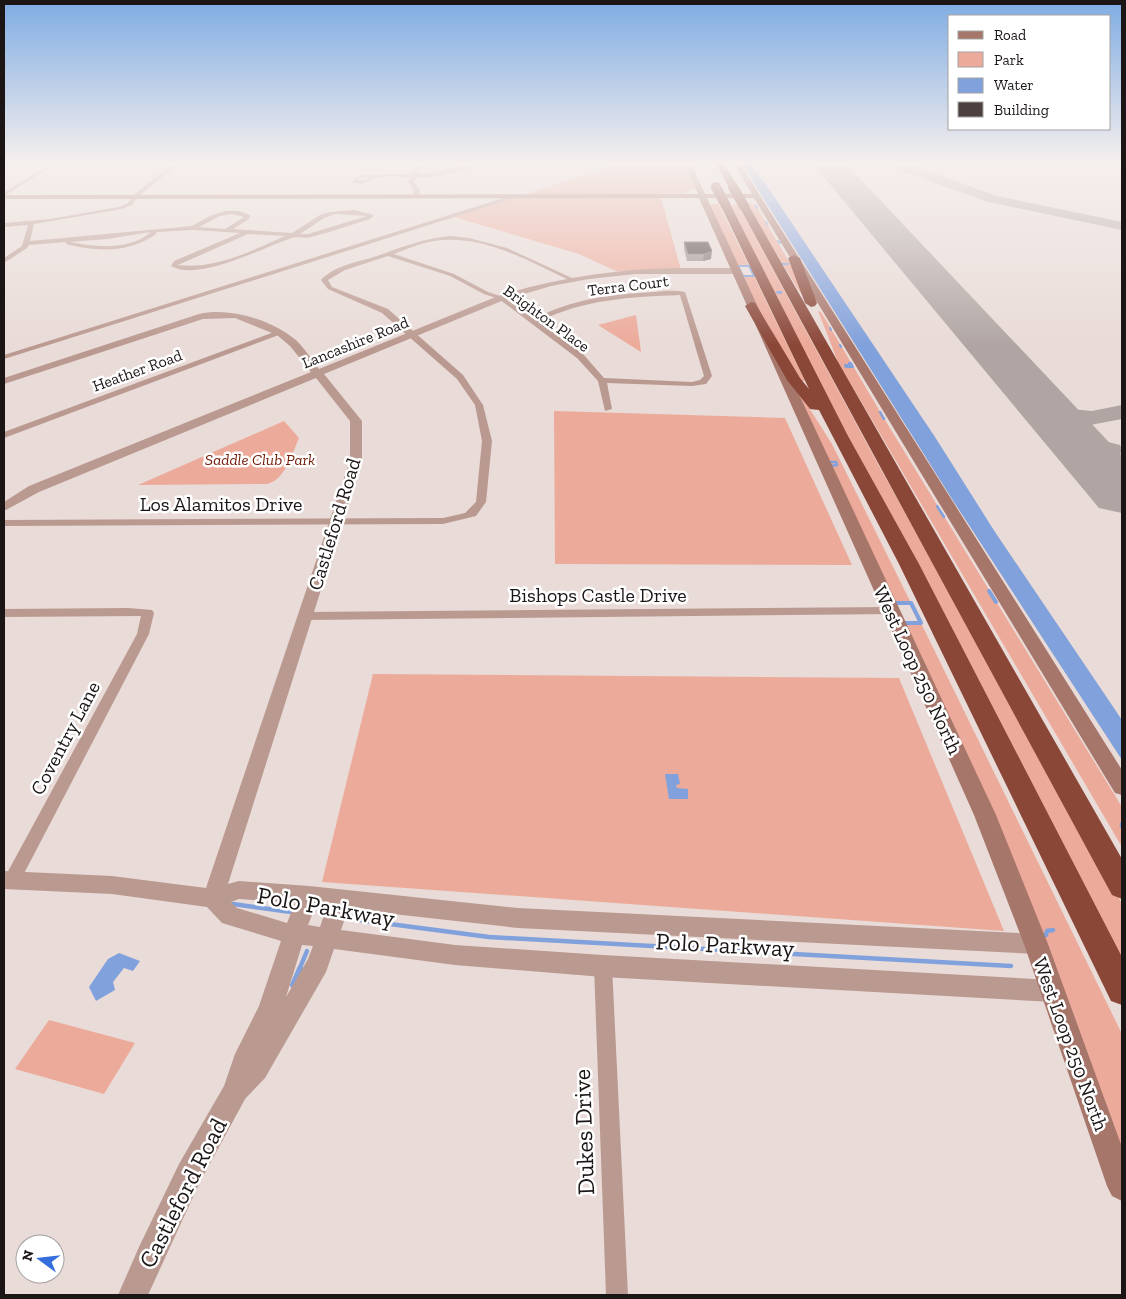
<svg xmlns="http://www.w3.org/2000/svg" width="1126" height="1299" font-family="'Zilla Slab',serif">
<rect width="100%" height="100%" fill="#e9dbd7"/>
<!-- green -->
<g fill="#ecaa9a">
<path d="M 621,164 L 684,164 L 695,188 L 685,193 L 660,194 L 681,270 L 616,271 L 579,254 L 454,217 Z"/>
<path d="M 718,203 L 749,266 L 738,266 L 710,205 Z"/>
<path d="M 746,203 L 756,205 C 773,237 791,260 805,295 L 802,295 L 796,286 Z"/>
<path d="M 729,205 L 738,205 L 879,466 L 1122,904 L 1122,960 L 820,385 Z"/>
<path d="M 743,276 L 754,276 L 805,381 L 800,381 L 774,342 Z"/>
<path d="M 818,311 L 821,312 L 827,322 L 885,420 L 1122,807 L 1122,847 L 838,362 Z"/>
<path d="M 636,315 L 641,352 L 598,325 Z"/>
<path d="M 795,386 L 832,444 L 911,603 L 894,603 Z"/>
<path d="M 554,411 L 785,418 L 852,565 L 555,564 Z"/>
<path d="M 284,421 L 299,438 C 292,454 285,480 267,484 L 138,485 Z"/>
<path d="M 903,623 L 921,623 L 1122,1034 L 1122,1153 L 1081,1039 Z"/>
<path d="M 373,674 L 899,678 L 1004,931 L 322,882 Z"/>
<path d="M 49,1020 L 135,1043 L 104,1094 L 15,1069 Z"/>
</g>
<!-- water -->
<g fill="#81a1dc">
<path d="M 742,164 L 751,164 L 767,186 L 935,437 L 995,532 L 1122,720 L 1122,760 L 952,499 Z"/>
<path d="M 665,774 L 678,774 L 680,784 L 676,785 L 677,788 L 688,789 L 688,799 L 669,799 Z"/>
<path d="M 119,953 L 140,961 L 133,971 L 124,968 L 113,982 L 115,990 L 96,1001 L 89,987 L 108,959 Z"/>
</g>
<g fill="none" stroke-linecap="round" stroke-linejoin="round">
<!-- stream-far4 -->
<g stroke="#81a1dc" stroke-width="2">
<path d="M 756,206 L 757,208"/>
<path d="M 766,222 L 767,224"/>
<path d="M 778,241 L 780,243"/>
<path d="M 782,264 L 788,264"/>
<path d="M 738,266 L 749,266 L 754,276 L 743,276 Z"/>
<path d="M 777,292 L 781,292 L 781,293 L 778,293 Z"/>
<path d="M 830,328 L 831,330"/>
<path d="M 840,345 L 841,347"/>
<path d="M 849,363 L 851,363 L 853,367 L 846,367 L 845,365 L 850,365 Z"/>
</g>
<!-- stream-far3 -->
<g stroke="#81a1dc" stroke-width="2.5">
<path d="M 880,412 L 884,419"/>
<path d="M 827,462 L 836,462 L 837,465 L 830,466 Z"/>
<path d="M 937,506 L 944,517"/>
</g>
<!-- stream-far2 -->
<g stroke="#81a1dc" stroke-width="4">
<path d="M 989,591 L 996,602"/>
<path d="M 894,603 L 911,603 L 921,623 L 903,623 Z"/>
</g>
<!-- stream-far1 -->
<g stroke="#81a1dc" stroke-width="4.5">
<path d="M 1122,824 L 1122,826"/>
<path d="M 233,904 L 291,912"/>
<path d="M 359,920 L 489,937 L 1011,966"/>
<path d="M 1041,935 L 1046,935 L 1047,931 L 1053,930"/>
<path d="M 299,970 L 307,951"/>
</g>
<!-- stream -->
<path stroke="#81a1dc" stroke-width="6" d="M 293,985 L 300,969"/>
<!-- taxiway -->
<g fill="#b0a5a2" fill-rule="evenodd">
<path d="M 890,164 L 907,164 L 997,196 L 1122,222 L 1122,230 L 988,202 L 892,167 Z"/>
<path d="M 1045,400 L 1070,409 L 1092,411 L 1122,405 L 1122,419 L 1085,426 L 1080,430 L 1096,439 L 1120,445 L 1122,449 L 1120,455 C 1100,460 1062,450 1056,428 L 1062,421 L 1037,412 L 1034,407 L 1037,402 Z"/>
</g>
<!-- runway -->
<path fill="#b0a5a2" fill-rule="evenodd" d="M 813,164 L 846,164 L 1122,456 L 1122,513 L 1099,508 Z"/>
<!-- minor -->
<g fill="#ba9990" fill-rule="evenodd">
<path d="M 51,164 L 56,164 L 4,196 L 4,192 Z"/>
<path d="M 414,174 L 416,175 L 413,178 C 403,177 392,176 381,177 C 370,179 363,187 351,182 L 360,175 ZM 361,177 L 370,177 L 366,180 L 358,180 Z"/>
<path d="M 516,194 L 518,197 L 4,359 L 4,355 Z"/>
<path d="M 134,195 L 137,197 L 132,205 L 122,209 L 34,224 L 30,241 L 192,226 L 210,216 L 225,211 L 239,211 L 250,215 L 249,219 L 233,229 L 292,233 L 320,215 L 330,212 L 354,210 L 374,215 L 370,219 C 350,225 331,232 311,237 C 305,239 298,236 292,238 C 264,247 198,282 171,266 L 174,261 L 240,233 L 193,230 L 157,232 L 155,235 C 127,253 97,252 66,244 L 66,242 L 29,245 L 27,248 L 4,263 L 4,258 L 22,246 L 28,225 L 4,227 L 4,223 L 50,219 L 119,207 L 128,203 ZM 232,214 L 244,217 L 225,229 L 199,227 L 220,216 ZM 335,214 L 367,216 L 308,234 L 300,234 L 324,218 ZM 151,232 C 129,251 95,247 70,242 L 107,239 ZM 248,234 L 285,236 C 254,250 214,270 178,265 Z"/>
<path d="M 451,236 L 469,238 L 507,248 L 574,279 L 569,280 C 527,260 482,234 434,241 C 420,243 407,249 394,254 L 454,274 L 488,292 L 503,297 L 534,319 C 571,299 613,294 654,292 C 665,291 675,290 685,292 L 712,376 L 706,384 L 692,386 L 607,383 L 612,409 L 605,411 L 598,381 L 577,358 L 499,299 L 484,294 L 450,276 L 388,256 L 345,270 L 328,280 L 332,287 L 388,309 L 463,375 L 483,405 L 492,441 L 486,502 L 476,516 L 443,524 L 4,526 L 4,520 L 443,518 L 465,513 L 476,502 L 482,441 L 475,405 L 457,379 L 382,313 L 328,289 L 321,280 C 335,265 358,262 377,256 C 402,247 425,238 451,236 ZM 680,295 L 704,376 L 700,380 L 692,382 L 604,378 L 583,354 L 539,322 C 582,299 632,297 680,295 Z"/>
<path d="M 277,331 L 284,333 L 4,438 L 4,432 Z"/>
<path d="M 891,607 L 895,608 L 897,611 L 895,614 L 306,620 L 300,616 L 306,612 Z"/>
<path d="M 128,608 L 152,610 L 154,613 L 149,634 L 18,885 L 12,887 L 6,885 L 4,880 L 6,875 L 137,634 L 141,616 L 4,617 L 4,609 Z"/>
<path d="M 603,958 L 609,960 L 612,966 L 628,1295 L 606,1295 L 594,966 L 597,960 Z"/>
</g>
<!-- tertiary -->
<g fill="#ba9990" fill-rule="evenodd">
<path d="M 173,164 L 179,164 L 136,198 L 132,198 L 132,196 Z"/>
<path d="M 416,164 L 422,164 L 418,174 C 439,172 467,162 486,164 L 439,176 L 416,178 L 414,182 L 420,190 L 419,196 L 416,198 L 413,196 L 414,190 L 408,182 Z"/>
<path d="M 685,268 L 735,268 L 739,271 L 735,274 L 635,274 L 589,279 L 551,286 L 504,300 L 324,374 L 362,421 L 362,460 L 228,884 L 239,881 L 309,886 L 518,908 L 1036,934 L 1044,937 L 1047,944 L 1044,951 L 1036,954 L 518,928 L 348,909 L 341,930 L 455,945 L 603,955 L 1053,980 L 1061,983 L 1065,991 L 1061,999 L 1053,1002 L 603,977 L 455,965 L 334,949 L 326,972 L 265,1078 L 245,1099 L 199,1184 L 148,1295 L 118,1295 L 139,1247 L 179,1164 L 224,1086 L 235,1054 L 259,1006 L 281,941 L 222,923 L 207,907 L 112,894 L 4,889 L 4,871 L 112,876 L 206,888 L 350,460 L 350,421 L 316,378 L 39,492 L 4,511 L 4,502 L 29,486 L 311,372 L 290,346 L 277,335 L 235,318 L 203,319 L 4,384 L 4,378 L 199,314 C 230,307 273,320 297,341 C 305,349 312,360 319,369 L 498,296 C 560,277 621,268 685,268 ZM 239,899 L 295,903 L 287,923 L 237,908 L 231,902 ZM 316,905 L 327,906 L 320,927 L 308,925 ZM 302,945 L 313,946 L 308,959 L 286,997 Z"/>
</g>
<!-- secondary -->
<path fill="#a7766b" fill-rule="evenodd" d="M 685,164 L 691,164 L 705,194 L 752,194 L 734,164 L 740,164 L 1122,770 L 1122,795 L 1115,793 L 754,198 L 707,198 L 996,815 L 1048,944 L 1122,1147 L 1122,1201 L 1112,1196 L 1107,1186 L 1024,944 L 974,815 L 699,198 L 4,199 L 4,195 L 698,194 Z"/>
<!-- motorway -->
<g fill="#8a4738" fill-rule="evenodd">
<path d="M 716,164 L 724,164 L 738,187 L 736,189 L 730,189 Z"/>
<path d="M 726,203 L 731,206 L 848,436 L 919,564 L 1122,957 L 1122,1005 L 1111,1001 L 899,564 L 819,410 L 810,409 L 787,380 L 745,306 L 751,302 L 755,303 L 800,378 L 809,389 L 721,206 Z"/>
<path d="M 744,203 L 749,206 L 1122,859 L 1122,899 L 1112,895 L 739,206 Z"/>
<path d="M 794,255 L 800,258 L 817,303 L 815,306 L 811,307 L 805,303 L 788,258 Z"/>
</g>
<!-- motorway-bridge -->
<g stroke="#8a4738" stroke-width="10">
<path d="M 716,187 L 726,206"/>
<path d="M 733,187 L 744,206"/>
</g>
</g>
<!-- wall -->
<path fill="#9a8e8a" d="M 684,242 L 711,259 L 703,261 L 687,261 L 684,249 Z"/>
<!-- shaded-wall -->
<path fill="#7b6f6c" d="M 712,251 L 711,259 L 703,261 L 704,254 Z"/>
<!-- building -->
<path fill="#4c413e" stroke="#7b6f6c" d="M 684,242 L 708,242 L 712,251 L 704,254 L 688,254 Z"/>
<!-- sky -->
<linearGradient id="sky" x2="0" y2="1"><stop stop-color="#7face3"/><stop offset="0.47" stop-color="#f5efed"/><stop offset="1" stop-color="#f5efed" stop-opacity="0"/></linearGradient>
<rect width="1126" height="346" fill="url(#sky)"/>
<g text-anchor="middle" stroke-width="5" stroke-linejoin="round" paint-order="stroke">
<!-- far-street labels -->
<g font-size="16" fill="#1b1615" stroke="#fff">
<text transform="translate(628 285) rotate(-7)" y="6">Terra Court</text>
<text transform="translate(547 318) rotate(36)" y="6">Brighton Place</text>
<text transform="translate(355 342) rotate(-22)" y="6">Lancashire Road</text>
<text transform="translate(137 370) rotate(-20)" y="6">Heather Road</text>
</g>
<!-- far-park labels -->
<g font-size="16" font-style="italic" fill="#721b07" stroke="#fff">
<text x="260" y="465">Saddle Club Park</text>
</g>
<!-- street labels -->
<g font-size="20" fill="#1b1615" stroke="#fff">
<text x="221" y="511">Los Alamitos Drive</text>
<text transform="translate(334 524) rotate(-73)" y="7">Castleford Road</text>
<text x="598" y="602">Bishops Castle Drive</text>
<text transform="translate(918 670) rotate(65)" y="7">West Loop 250 North</text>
<text transform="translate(65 738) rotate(-62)" y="7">Coventry Lane</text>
<text transform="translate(1071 1044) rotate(70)" y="7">West Loop 250 North</text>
</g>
<!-- near-street labels -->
<g font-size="24" fill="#1b1615" stroke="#fff">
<text transform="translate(326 907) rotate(10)" y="8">Polo Parkway</text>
<text transform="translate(725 945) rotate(3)" y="8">Polo Parkway</text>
<text transform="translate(584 1132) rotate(-92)" y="8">Dukes Drive</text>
<text transform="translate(183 1193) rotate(-63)" y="8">Castleford Road</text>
</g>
</g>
<!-- border -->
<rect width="1126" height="1299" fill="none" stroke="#1b1615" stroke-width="10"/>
<!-- legend -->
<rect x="948" y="15" width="162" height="115" fill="#ffffff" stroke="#a4a2a1"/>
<rect x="958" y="31" width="25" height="8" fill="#a7766b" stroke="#a4a2a1"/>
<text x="994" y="40" font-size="15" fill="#1b1615">Road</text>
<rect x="958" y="52" width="25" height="15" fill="#ecaa9a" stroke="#a4a2a1"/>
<text x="994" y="65" font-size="15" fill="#1b1615">Park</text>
<rect x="958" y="78" width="25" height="15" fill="#81a1dc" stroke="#a4a2a1"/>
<text x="994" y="90" font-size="15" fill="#1b1615">Water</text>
<rect x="958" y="102" width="25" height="15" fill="#4c413e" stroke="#a4a2a1"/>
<text x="994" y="115" font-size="15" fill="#1b1615">Building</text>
<!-- north arrow -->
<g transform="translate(40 1259) rotate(285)"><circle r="24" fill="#ffffff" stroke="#a4a2a1"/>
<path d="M0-4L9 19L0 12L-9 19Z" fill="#366ddc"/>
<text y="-8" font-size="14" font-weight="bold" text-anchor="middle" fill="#1b1615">N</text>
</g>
</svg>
